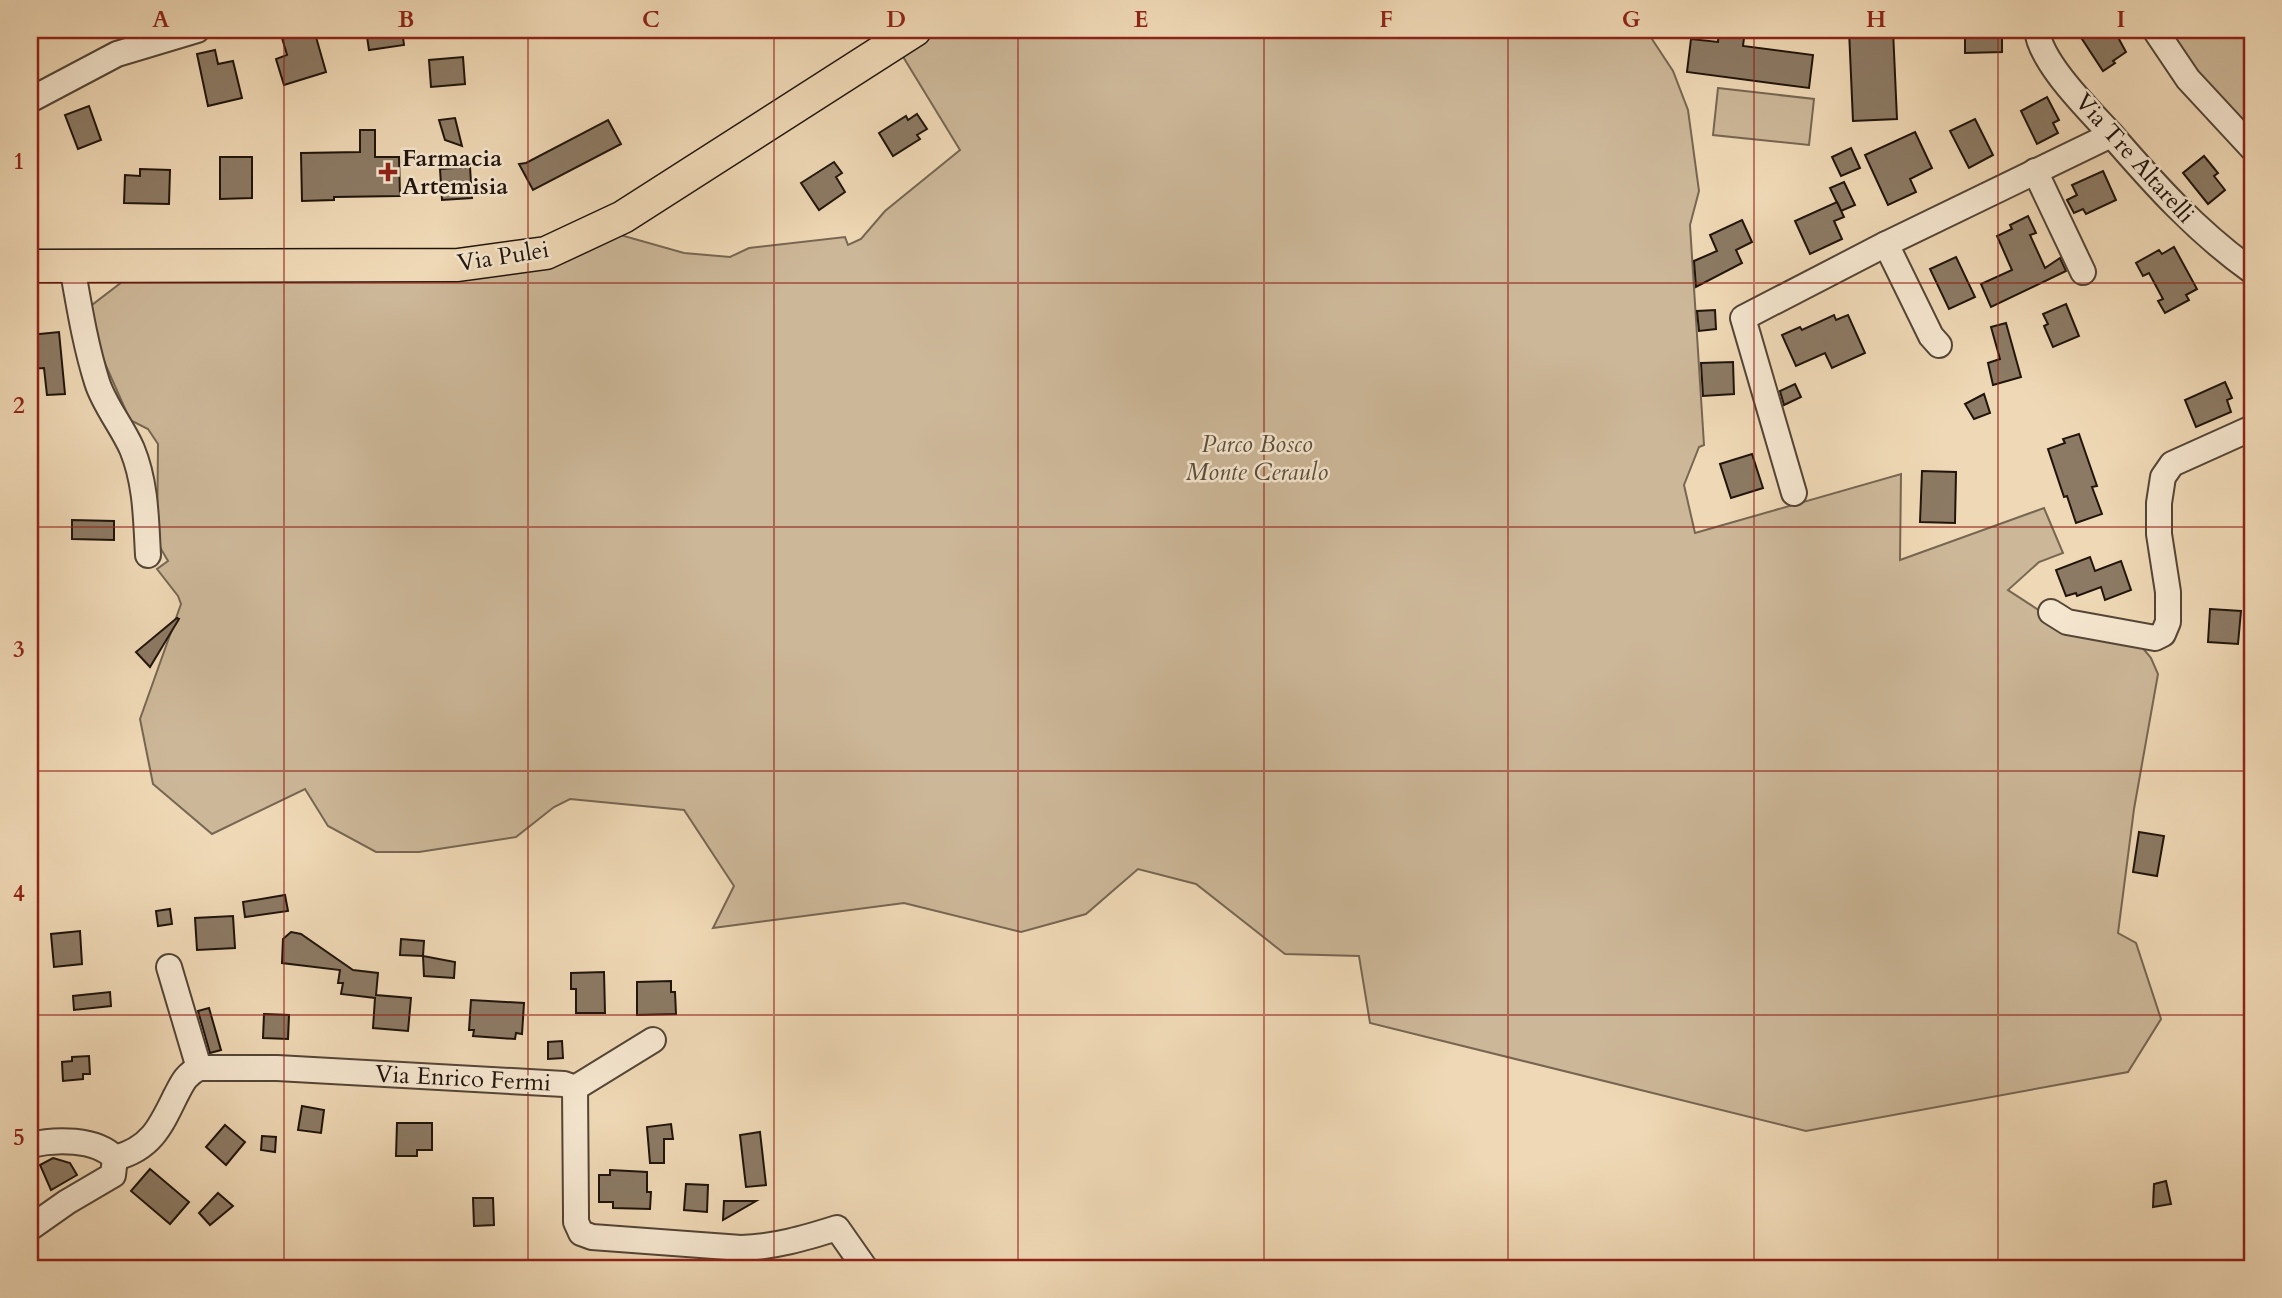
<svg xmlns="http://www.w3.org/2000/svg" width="2282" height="1298" font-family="Cardo,serif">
<rect width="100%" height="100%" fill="#efd8b5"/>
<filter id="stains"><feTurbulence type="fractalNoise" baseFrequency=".00286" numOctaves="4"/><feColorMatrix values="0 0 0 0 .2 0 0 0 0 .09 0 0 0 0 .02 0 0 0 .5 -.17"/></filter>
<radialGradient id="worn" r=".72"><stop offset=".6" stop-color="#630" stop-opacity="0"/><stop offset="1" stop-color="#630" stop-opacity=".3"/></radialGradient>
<!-- green -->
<g fill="#ccb798" stroke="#766652" stroke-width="2">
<path d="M 940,30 L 1646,30 L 1673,71 L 1688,110 L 1699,191 L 1690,225 L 1704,445 L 1699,447 L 1684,485 L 1695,533 L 1901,474 L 1900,560 L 2044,508 L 2063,553 L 2039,562 L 2008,590 L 2066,628 L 2142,647 L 2151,658 L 2158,674 L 2134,809 L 2118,933 L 2136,943 L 2161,1019 L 2128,1072 L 1806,1131 L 1370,1023 L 1359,956 L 1285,954 L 1196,884 L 1138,869 L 1086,914 L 1021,932 L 904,903 L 713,928 L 734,886 L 684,810 L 570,799 L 554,807 L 516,837 L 419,852 L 376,852 L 328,826 L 305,789 L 212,834 L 153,784 L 140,719 L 181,604 L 178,596 L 157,569 L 168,561 L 157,542 L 158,444 L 148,429 L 130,420 L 103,359 L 88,314 L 92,305 L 122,282 L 480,277 L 617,234 L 684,253 L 730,257 L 749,248 L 845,237 L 848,245 L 861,239 L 885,211 L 960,150 L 902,55 Z"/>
<path d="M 2166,30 L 2252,30 L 2252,136 L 2204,84 Z"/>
<path d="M 1718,88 L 1814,99 L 1809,145 L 1713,135 Z"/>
</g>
<!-- building -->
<g fill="#8c7a64" stroke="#20140c" stroke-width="2">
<path d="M 314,30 L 326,72 L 284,85 L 276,59 L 287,55 L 282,38 Z"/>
<path d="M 366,30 L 402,30 L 404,45 L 369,50 Z"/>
<path d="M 1719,30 L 1745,30 L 1743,46 L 1813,55 L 1809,88 L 1687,72 L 1691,39 L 1718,42 Z"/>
<path d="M 1849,30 L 1893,30 L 1897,119 L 1853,121 Z"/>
<path d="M 1965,30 L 2002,30 L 2002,52 L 1965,53 Z"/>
<path d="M 2096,30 L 2114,30 L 2126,52 L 2113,61 L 2115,63 L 2103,71 L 2082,39 Z"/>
<path d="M 215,50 L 218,64 L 233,61 L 242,98 L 208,106 L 197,54 Z"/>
<path d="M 463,57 L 465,84 L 431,87 L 429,60 Z"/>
<path d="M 2047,97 L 2059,120 L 2053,123 L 2058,133 L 2037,144 L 2021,111 Z"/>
<path d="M 89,106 L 101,140 L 78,149 L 65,115 Z"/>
<path d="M 917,114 L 927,129 L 917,135 L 920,139 L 893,156 L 879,133 L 906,116 L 908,120 Z"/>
<path d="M 455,118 L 462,146 L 445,140 L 439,120 Z"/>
<path d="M 1975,119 L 1993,155 L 1969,168 L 1950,131 Z"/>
<path d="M 608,120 L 621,144 L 533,190 L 519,164 L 526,163 Z"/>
<path d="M 360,130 L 375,130 L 375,157 L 399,157 L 400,196 L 334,197 L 334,200 L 302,201 L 301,153 L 360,152 Z"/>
<path d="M 1915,132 L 1932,168 L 1910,179 L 1916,192 L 1888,205 L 1865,155 Z"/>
<path d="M 1851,148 L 1860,168 L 1841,176 L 1832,157 Z"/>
<path d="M 2204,156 L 2218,173 L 2214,176 L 2225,190 L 2208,204 L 2183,173 Z"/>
<path d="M 220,157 L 252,157 L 252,198 L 220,199 Z"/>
<path d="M 834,162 L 842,173 L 836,177 L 845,192 L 819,210 L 801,183 Z"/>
<path d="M 470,167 L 472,198 L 442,200 L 440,169 Z"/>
<path d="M 140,169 L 170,170 L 169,204 L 124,203 L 125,175 L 140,176 Z"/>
<path d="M 2103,171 L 2116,200 L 2086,214 L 2083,209 L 2074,213 L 2067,200 L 2077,195 L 2072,185 Z"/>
<path d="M 1844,182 L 1855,205 L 1841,211 L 1830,188 Z"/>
<path d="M 1837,202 L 1844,217 L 1834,221 L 1842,239 L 1810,254 L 1795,221 Z"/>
<path d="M 2028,216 L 2036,233 L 2030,235 L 2045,268 L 2060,258 L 2066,271 L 1991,307 L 1981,284 L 2012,270 L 1997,236 L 2012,229 L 2010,225 Z"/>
<path d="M 1742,220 L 1752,242 L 1736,250 L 1742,263 L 1696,287 L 1694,261 L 1717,251 L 1710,235 Z"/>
<path d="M 2174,247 L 2197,289 L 2186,295 L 2189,300 L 2165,313 L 2158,301 L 2163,299 L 2149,273 L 2143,276 L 2136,263 L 2159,250 L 2162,254 Z"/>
<path d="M 1956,257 L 1975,297 L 1949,309 L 1930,269 Z"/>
<path d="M 2066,304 L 2079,336 L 2053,347 L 2044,326 L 2048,324 L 2043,314 Z"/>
<path d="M 1715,310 L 1716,329 L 1699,331 L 1697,311 Z"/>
<path d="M 1834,315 L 1836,320 L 1848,315 L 1865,353 L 1832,368 L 1825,353 L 1796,366 L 1782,335 L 1800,327 L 1802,330 Z"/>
<path d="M 2006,323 L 2021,377 L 1993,385 L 1988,363 L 2000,359 L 1991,327 Z"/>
<path d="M 59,332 L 65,394 L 47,395 L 44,368 L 30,369 L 30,335 Z"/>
<path d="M 1733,362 L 1734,394 L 1703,396 L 1701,363 Z"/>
<path d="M 2225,382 L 2232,398 L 2227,400 L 2231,412 L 2196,427 L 2185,400 Z"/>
<path d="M 1795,384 L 1801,397 L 1784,405 L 1780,391 Z"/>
<path d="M 1984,394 L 1990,413 L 1974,419 L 1965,404 Z"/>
<path d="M 2079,434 L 2097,486 L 2092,487 L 2102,514 L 2076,523 L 2067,496 L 2064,497 L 2048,449 L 2065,443 L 2063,439 Z"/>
<path d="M 1752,454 L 1763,488 L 1731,498 L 1720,464 Z"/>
<path d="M 1922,471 L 1956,472 L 1955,523 L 1920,522 Z"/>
<path d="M 72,520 L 114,521 L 114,540 L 72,539 Z"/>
<path d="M 2090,557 L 2095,571 L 2121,561 L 2131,590 L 2105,600 L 2101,587 L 2077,596 L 2076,593 L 2066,596 L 2056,570 Z"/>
<path d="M 2210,609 L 2241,611 L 2238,644 L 2208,642 Z"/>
<path d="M 177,618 L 179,619 L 150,667 L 136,652 Z"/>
<path d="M 2139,832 L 2164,836 L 2157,876 L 2133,872 Z"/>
<path d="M 285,895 L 288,911 L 245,917 L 243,902 Z"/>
<path d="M 170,909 L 172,924 L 158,926 L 156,911 Z"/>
<path d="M 233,916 L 235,948 L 197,950 L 195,918 Z"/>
<path d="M 80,931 L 82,964 L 54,967 L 51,934 Z"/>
<path d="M 291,932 L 301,934 L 353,970 L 378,973 L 376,995 L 411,998 L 408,1031 L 373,1028 L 375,998 L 341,994 L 343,983 L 338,983 L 340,970 L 282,963 L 283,939 Z"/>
<path d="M 401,939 L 424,941 L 423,956 L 400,955 Z"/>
<path d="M 423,956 L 455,962 L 454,978 L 424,976 Z"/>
<path d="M 604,972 L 605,1013 L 576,1013 L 576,989 L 571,989 L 571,973 Z"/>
<path d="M 671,981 L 671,992 L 675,992 L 676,1014 L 637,1015 L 637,982 Z"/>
<path d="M 110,992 L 111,1006 L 74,1010 L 73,996 Z"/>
<path d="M 471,1000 L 524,1003 L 522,1034 L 516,1033 L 515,1039 L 473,1036 L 474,1030 L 469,1030 Z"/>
<path d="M 209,1008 L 221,1050 L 210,1053 L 198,1011 Z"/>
<path d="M 264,1014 L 289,1015 L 288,1039 L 263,1038 Z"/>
<path d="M 562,1041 L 563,1058 L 548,1059 L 548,1042 Z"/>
<path d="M 89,1056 L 90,1074 L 83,1074 L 83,1079 L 63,1081 L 62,1062 L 72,1061 L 72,1057 Z"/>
<path d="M 302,1106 L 324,1110 L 321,1133 L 298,1130 Z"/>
<path d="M 397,1123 L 432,1123 L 432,1150 L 417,1150 L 417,1156 L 396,1156 Z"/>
<path d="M 671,1124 L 673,1139 L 664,1139 L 664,1163 L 650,1163 L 647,1127 Z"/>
<path d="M 225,1125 L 245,1142 L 226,1165 L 206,1147 Z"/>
<path d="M 760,1132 L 766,1185 L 746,1187 L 740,1135 Z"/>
<path d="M 262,1136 L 276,1137 L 275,1152 L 261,1150 Z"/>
<path d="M 53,1158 L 70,1163 L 77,1175 L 51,1190 L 40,1165 Z"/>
<path d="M 150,1169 L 189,1202 L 170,1224 L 131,1191 Z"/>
<path d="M 610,1170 L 647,1172 L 647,1192 L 651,1192 L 650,1209 L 613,1208 L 613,1202 L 599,1202 L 599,1175 L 610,1175 Z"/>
<path d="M 2166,1181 L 2171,1204 L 2153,1207 L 2154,1184 Z"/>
<path d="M 686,1184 L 708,1185 L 707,1212 L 684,1210 Z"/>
<path d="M 218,1193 L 233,1206 L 210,1225 L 199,1213 Z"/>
<path d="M 473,1198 L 493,1198 L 494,1225 L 474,1226 Z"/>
<path d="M 724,1201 L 756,1201 L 723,1220 Z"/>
</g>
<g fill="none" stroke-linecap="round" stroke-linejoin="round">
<defs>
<g id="minor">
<path d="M 2037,30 C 2040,62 2088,109 2110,133 C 2154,184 2197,232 2252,271"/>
<path d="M 2155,30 L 2188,79 L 2252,148"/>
<path d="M 30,100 L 117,54 L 197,30"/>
<path d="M 2035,171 L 2083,272"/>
<path d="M 1886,244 L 1931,336 L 1939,345"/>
<path d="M 72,266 C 79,305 85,344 97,382 C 104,405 122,426 132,449 C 146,483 146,519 148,555"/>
<path d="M 1794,493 L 1743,318 L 1886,244 L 2111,135"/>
<path d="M 2051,612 L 2067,622 L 2155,638 L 2163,634 L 2168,622 L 2168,592 L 2159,534 L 2159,503 L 2163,477 L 2172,464 L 2252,428"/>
<path d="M 169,967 L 199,1068"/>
<path d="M 575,1088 L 653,1040"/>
<path d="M 30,1145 C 55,1139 96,1138 115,1158 L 113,1175 L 67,1202 L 30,1228"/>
<path d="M 115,1158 C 150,1149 160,1128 175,1097 C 182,1084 185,1075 199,1068 L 277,1068 L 564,1084 L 575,1088 L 576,1214 L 576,1222 L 581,1233 L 592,1237 L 741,1248 C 775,1247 805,1238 837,1228 L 865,1268"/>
</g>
<path id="major" d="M 30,266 L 458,265 L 546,253 L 623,217 L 915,30"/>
</defs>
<!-- minor casing -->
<use href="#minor" stroke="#544536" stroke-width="28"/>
<!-- major casing -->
<use href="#major" stroke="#20140c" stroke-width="35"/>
<!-- minor -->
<use href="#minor" stroke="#f5e6cf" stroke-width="24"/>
<!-- major -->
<use href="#major" stroke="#efd8b5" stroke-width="32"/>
</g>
<!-- grid -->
<path fill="none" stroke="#8f2418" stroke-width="2" stroke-opacity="0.55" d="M 284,30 L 284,1268M 528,30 L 528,1268M 774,30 L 774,1268M 1018,30 L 1018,1268M 1264,30 L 1264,1268M 1508,30 L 1508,1268M 1754,30 L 1754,1268M 1998,30 L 1998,1268M 30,283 L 2252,283M 30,527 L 2252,527M 30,771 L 2252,771M 30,1015 L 2252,1015"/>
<!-- markers -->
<path fill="#8f2418" stroke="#f5e6cf" stroke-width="2.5" d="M384.5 161.5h7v7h7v7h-7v7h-7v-7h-7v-7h7z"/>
<g text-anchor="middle" stroke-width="5" stroke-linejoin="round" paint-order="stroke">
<!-- poi labels -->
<g font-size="24" font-weight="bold" fill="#20140c" stroke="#f5e6cf" text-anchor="start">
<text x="402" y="166">Farmacia<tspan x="402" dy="28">Artemisia</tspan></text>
</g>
<!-- street labels -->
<g font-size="24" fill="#20140c" stroke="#f5e6cf">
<text transform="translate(2135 158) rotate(48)" y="8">Via Tre Altarelli</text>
<text transform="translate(503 256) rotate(-9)" y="8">Via Pulei</text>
<text transform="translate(463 1078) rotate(3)" y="8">Via Enrico Fermi</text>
</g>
<!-- park labels -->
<g font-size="24" font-style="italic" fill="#5c4d3d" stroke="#f5e6cf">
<text x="1257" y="452">Parco Bosco<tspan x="1257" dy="28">Monte Ceraulo</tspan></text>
</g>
</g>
<!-- margin -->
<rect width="2282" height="1298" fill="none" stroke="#efd8b5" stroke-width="77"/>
<rect x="38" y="38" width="2206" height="1222" fill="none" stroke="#8f2418" stroke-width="2.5"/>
<g font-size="23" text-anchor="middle" font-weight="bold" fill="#8f2418">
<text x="161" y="27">A</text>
<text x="406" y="27">B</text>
<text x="651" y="27">C</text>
<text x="896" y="27">D</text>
<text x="1141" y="27">E</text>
<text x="1386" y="27">F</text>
<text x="1631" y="27">G</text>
<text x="1876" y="27">H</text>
<text x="2121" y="27">I</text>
<text x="19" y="169">1</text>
<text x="19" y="413">2</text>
<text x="19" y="657">3</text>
<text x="19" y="901">4</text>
<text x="19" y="1145">5</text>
</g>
<rect width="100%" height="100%" filter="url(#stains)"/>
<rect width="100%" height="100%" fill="url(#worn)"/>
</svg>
